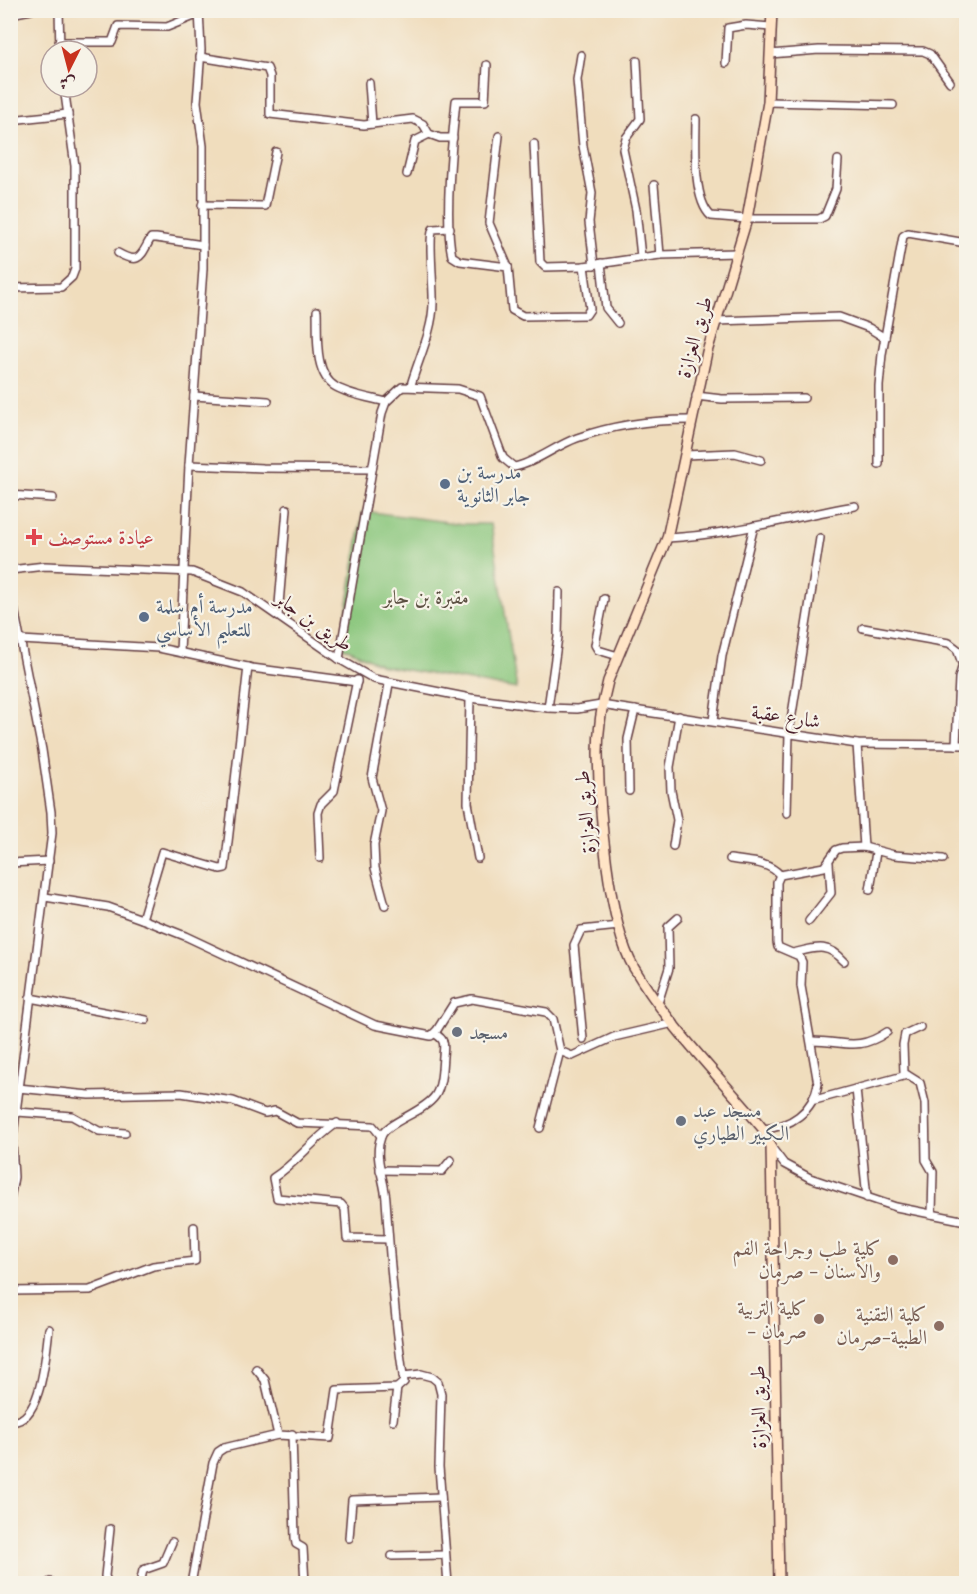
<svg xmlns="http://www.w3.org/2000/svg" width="977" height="1594" font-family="Cardo,Amiri,serif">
<rect width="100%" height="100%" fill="#f7f3e8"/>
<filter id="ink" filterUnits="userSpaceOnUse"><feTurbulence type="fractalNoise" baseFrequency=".0167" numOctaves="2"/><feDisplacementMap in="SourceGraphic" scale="12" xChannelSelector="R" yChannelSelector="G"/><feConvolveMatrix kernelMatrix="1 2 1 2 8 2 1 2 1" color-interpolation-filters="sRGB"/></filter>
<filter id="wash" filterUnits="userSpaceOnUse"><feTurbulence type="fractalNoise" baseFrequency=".008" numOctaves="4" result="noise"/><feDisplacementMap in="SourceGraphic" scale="24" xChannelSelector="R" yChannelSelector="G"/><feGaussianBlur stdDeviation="1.35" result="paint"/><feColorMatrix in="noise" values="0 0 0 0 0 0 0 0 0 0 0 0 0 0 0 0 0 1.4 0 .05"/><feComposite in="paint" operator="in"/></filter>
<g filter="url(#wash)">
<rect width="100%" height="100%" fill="#f0ddbd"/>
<!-- green -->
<path fill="#89c67c" stroke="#6a7254" stroke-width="1.5" d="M 363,511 L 463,524 L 491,524 L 517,689 L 384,666 L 341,646 Z"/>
</g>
<g filter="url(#ink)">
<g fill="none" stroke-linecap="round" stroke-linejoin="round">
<defs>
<g id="street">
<path d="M 59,10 L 60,51"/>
<path d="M 10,14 L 31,10"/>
<path d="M 59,42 L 112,42 L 118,26 L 167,27 L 199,14"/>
<path d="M 770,54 L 819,50 L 923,51 L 930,54 L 950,82"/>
<path d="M 581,55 L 577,80 L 583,146 L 592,193 L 589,222 L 594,265"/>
<path d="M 200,57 L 267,68 L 270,76 L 270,114 L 364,125 L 413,119 L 423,124 L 429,134 L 440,138 L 453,138"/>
<path d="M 637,61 L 640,119 L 626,138 L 623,149 L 636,210 L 641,257"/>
<path d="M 726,63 L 728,28 L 746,25 L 771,27"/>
<path d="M 487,65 L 485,101 L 456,101 C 452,141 444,219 452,256 L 460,261 L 508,267 L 512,310 L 523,316 L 586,315 L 590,309 L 584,266"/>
<path d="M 369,83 L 372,124"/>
<path d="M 768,102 L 893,105"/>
<path d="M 696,119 C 696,143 692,199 711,216 L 747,219 L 819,219 L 825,216 L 836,189 L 838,160"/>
<path d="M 10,120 L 68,114"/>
<path d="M 499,136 L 489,223 L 508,267"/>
<path d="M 534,144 L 540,262 L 545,267 L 584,266 L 660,255 L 737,253"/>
<path d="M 407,174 L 415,141 L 429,134"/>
<path d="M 654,185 L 660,255"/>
<path d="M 202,205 L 265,206 L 276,152"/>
<path d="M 118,253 C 141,266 141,254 151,238 L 156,238 L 203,245"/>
<path d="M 601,263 L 606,308 L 618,323"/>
<path d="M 10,288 L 61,287 L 72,277 L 75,269 L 75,166 L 64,87"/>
<path d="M 317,311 C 318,333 313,374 336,387 C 350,395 371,398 386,402"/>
<path d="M 716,321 L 839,317 L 869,328 L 885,338"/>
<path d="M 411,385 C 418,360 433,330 433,303 C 434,290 428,236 433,229 L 450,228"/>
<path d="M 194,396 L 268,401"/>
<path d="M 696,396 L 722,399 L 804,398"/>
<path d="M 685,455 L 735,453 L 761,460"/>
<path d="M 879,464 L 879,386 L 882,354 L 903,236 L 908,233 L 966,243"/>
<path d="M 189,465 L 263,468 L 372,469"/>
<path d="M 10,495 L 53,498"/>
<path d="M 667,538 C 730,535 792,517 855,506"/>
<path d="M 10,570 L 45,566 L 192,572 L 243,592 L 339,659 L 374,679 L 470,698 L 548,708 L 577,709 L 601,705 L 857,744 L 966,745"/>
<path d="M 10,588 L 42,750 L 51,812 L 52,833 L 12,1143 L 14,1177 L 10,1199"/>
<path d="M 604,599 L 595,645 L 598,650 L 618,656"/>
<path d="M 278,616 L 287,509"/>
<path d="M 863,628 L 949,643 L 957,649 L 962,663"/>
<path d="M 21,640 L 159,648 L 252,668 L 357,682"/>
<path d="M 180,652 L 189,465 L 203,269 L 203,146 L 197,102 L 201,50 L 199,10"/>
<path d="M 339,659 L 382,413 L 386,402 L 402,387 L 458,389 L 480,396 L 503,458 L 514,467 C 533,464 557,445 577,438 C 613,425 652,420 690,420"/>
<path d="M 470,698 L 468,803 L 478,858"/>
<path d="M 548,708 L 558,637 L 559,592"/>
<path d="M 713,721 L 722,656 L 754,526"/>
<path d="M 857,744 L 864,847"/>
<path d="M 956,745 L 959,678 L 966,654"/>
<path d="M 629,791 L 628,739 L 635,710"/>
<path d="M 787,813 L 789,733 L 820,538"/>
<path d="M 673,846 L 677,820 L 671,791 L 670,767 L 679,716"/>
<path d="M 320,858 L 318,813 L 321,804 L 334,791 L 357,680"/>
<path d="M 730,859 C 747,862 768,861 780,875"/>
<path d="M 10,863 L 49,861"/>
<path d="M 870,890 L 876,852"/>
<path d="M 45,897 L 108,907 L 147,921 L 185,936 L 375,1025 L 431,1036 L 437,1030 L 454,1003 L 472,999 L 546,1012 L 553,1019 L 560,1051 L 572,1056 L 614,1037 L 674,1023"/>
<path d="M 385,905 L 375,868 L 374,845 L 381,811 L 372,778 L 389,684"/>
<path d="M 142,919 L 162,852 L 220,869 L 225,868 L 248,667"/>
<path d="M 809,921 L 831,893 L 829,863"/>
<path d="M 793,953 C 815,948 827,942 844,961"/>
<path d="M 30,998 L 146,1020"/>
<path d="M 658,1003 L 669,968 L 668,927 L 678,918"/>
<path d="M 920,1027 L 905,1034 L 903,1045 L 904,1073 L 920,1083 L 925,1103 L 926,1160 L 933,1172 L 932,1214"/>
<path d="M 583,1039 L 574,945 L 581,930 L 619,926"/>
<path d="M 812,1041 C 844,1041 858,1052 887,1032"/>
<path d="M 18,1088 L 89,1095 L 181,1093 L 233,1101 L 265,1113 L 275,1111 L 297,1123 L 373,1126 L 381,1136"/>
<path d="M 856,1089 L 867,1198"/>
<path d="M 815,1100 L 907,1075"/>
<path d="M 17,1112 L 72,1116 L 99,1131 L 125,1133"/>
<path d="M 337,1123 C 311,1141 299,1161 273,1178 L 277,1198 L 341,1204 L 345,1209 L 347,1238 L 387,1239"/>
<path d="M 540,1128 L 560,1051"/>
<path d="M 763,1129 C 790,1127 813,1112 818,1084 L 801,986 L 802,962 L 799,956 L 778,947 L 777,942 L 777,882 L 780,875 L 824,867 L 836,850 L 842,848 L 864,847 L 894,855 L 943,859"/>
<path d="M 771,1147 L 784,1164 L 810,1178 L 896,1207 L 966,1221"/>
<path d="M 380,1170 L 442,1171 L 451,1160"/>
<path d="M 10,1291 L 90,1290 L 153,1266 L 195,1261 L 194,1227"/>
<path d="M 256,1369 L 265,1380 L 278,1435"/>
<path d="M 403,1376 L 421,1374 L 432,1377 L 438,1382 L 441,1394 L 439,1467 L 448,1584"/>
<path d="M 393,1420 L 397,1388"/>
<path d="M 10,1421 C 42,1426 46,1350 49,1329"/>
<path d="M 292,1434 L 295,1538 L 296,1544 L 303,1548 L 305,1584"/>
<path d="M 349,1538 L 352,1500 L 441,1497"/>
<path d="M 392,1556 L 444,1555"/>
<path d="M 10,1583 L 15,1583"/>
<path d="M 49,1584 L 50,1582"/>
<path d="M 108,1584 L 105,1576 L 110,1529"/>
<path d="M 140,1584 L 143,1570 L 163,1563 L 172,1542"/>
<path d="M 191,1584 L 213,1463 L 218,1452 L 224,1448 L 278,1435 L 330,1438 L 337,1390 L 397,1388 L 404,1382 C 395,1321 390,1261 386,1200 C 385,1180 373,1157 381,1137 C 386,1122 423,1113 435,1096 C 442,1086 442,1069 443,1056 C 444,1045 446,1040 435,1034"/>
</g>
<path id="secondary" d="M 772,10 L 768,102 L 747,219 L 707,352 L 667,538 L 608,681 C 602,704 598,729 598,753 C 599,806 608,924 634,968 C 669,1027 720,1077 763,1129 L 771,1146 L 779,1584"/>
</defs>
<!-- street casing -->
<use href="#street" stroke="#633c41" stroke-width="10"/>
<!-- secondary casing -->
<use href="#secondary" stroke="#633c41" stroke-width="12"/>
<!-- street -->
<use href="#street" stroke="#fff" stroke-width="7"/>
<!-- secondary -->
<use href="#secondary" stroke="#ffe4c6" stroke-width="9"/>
</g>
</g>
<!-- markers -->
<g fill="#5c6f8a" stroke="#f7f3e8" stroke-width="2">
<circle cx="445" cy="484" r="6"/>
<circle cx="144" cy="617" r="6"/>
</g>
<path fill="#e0444e" stroke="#f7f3e8" stroke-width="2" d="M31 528h6v6h6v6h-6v6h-6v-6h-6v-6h6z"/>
<g fill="#6b7280" stroke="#f7f3e8" stroke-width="2">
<circle cx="457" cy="1032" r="6"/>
<circle cx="681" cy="1121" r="6"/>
</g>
<g fill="#8d6e63" stroke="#f7f3e8" stroke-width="2">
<circle cx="893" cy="1260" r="6"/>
<circle cx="819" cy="1319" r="6"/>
<circle cx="939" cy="1326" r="6"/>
</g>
<g text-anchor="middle" stroke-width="4.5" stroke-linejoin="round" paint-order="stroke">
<!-- street labels -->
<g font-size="20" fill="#4a1f2b" stroke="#f7f3e8">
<text transform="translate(694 337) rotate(-74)" y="7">طريق العزازة</text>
<text transform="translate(314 621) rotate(35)" y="7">طريق بن جابر</text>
<text transform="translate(786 716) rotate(9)" y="7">شارع عقبة</text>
<text transform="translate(585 812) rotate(-95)" y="7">طريق العزازة</text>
<text transform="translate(758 1407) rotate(-91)" y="7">طريق العزازة</text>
</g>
<!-- service labels -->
<g font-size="20" fill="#4e5e75" stroke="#f7f3e8" text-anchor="start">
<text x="457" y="479">مدرسة بن<tspan x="457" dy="23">جابر الثانوية</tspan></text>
<text x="156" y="613">مدرسة أم سلمة<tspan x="156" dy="23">للتعليم الأساسي</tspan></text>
</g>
<!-- health labels -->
<g font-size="20" fill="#be3a42" stroke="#f7f3e8" text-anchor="start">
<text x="48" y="544">عيادة مستوصف</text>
</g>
<!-- park labels -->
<g font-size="20" fill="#5d5143" stroke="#f7f3e8">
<text x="426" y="604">مقبرة بن جابر</text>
</g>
<!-- worship labels -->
<g font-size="20" fill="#5b616d" stroke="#f7f3e8" text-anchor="start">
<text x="469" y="1039">مسجد</text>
<text x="693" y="1117">مسجد عبد<tspan x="693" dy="23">الكبير الطياري</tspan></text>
</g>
<!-- education labels -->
<g font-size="20" fill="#785e54" stroke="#f7f3e8" text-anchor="end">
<text x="881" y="1255">كلية طب وجراحة الفم<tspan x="881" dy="23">والأسنان - صرمان</tspan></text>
<text x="807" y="1315">كلية التربية<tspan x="807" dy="23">- صرمان</tspan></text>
<text x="927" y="1321">كلية التقنية<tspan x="927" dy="23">الطبية-صرمان</tspan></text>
</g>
</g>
<!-- margin -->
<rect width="977" height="1594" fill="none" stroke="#f7f3e8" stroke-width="36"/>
<!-- north arrow -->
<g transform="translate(69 69) rotate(186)"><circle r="28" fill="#f7f3e8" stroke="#b29e9c" stroke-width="1.5"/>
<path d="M0-4.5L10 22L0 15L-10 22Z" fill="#c8321e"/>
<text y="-9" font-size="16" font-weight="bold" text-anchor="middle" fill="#4a1f2b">ش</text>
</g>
</svg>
